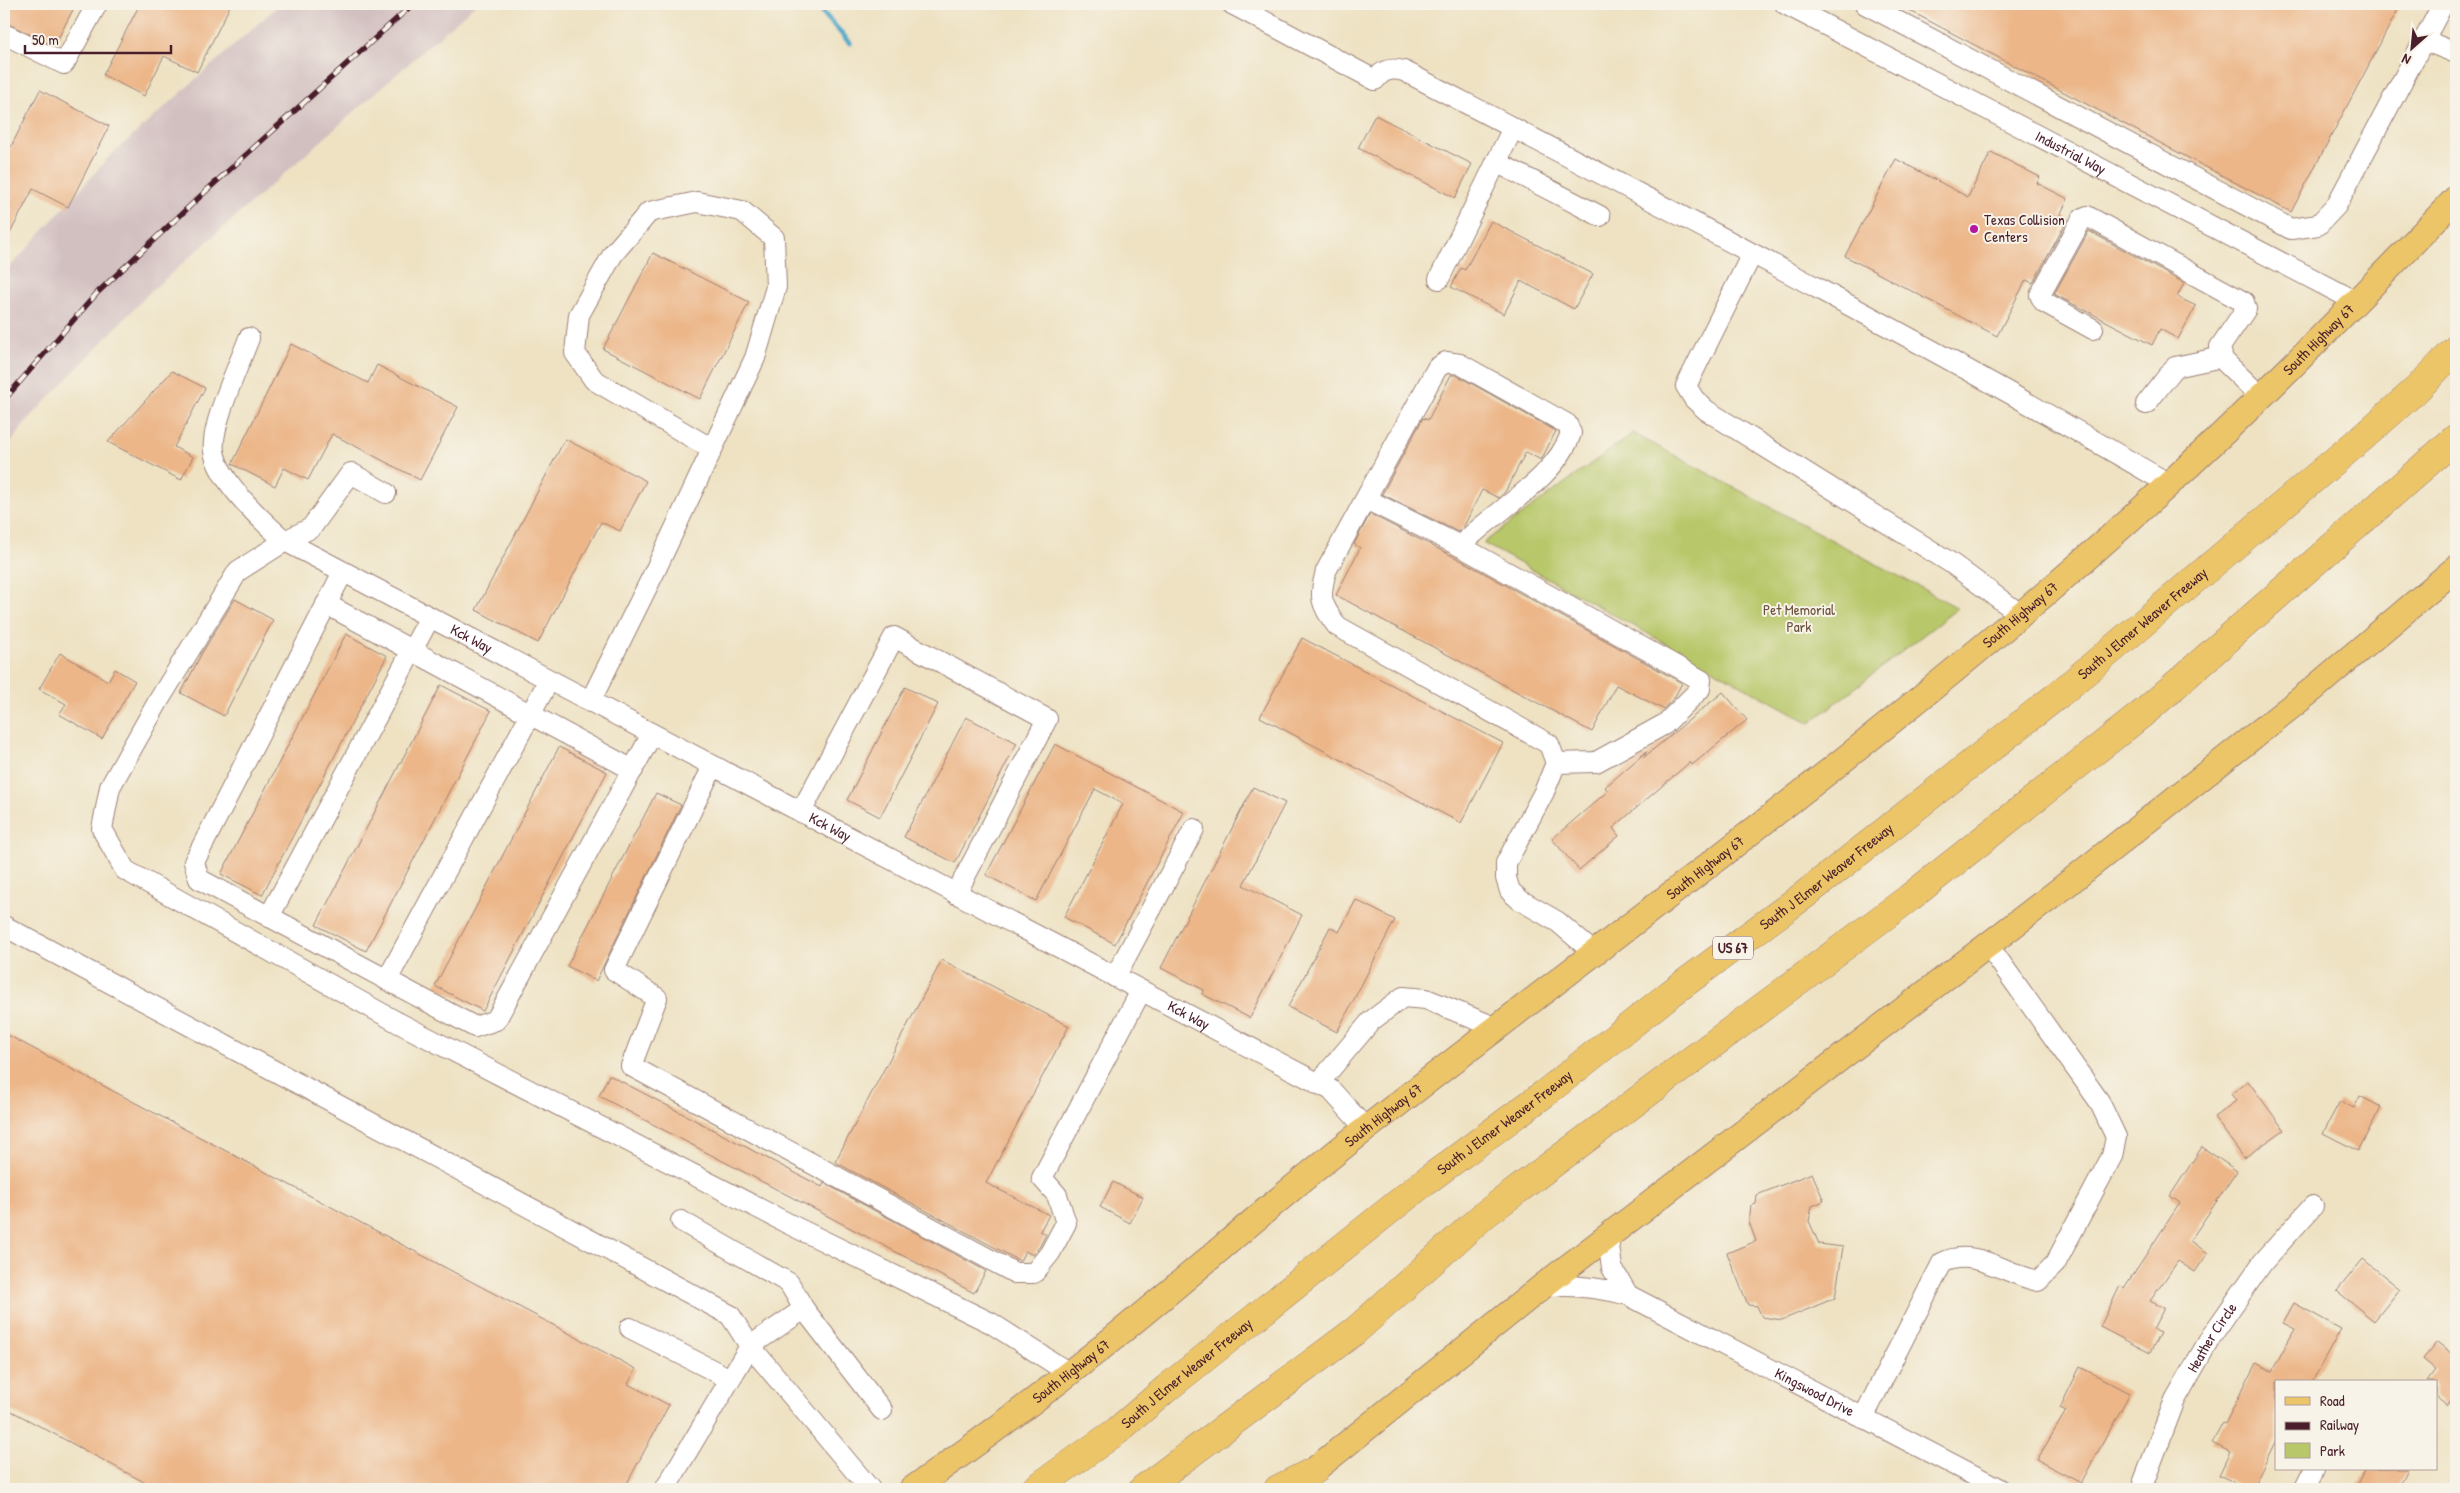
<svg xmlns="http://www.w3.org/2000/svg" width="2460" height="1493" font-family="'Patrick Hand',sans-serif">
<rect width="100%" height="100%" fill="#f7f3e8"/>
<filter id="ink" filterUnits="userSpaceOnUse"><feTurbulence type="fractalNoise" baseFrequency=".02" numOctaves="2"/><feDisplacementMap in="SourceGraphic" scale="10" xChannelSelector="R" yChannelSelector="G"/><feConvolveMatrix kernelMatrix="1 2 1 2 8 2 1 2 1" color-interpolation-filters="sRGB"/></filter>
<filter id="wash" filterUnits="userSpaceOnUse"><feTurbulence type="fractalNoise" baseFrequency=".0096" numOctaves="4" result="noise"/><feDisplacementMap in="SourceGraphic" scale="20" xChannelSelector="R" yChannelSelector="G"/><feGaussianBlur stdDeviation="1.12" result="paint"/><feColorMatrix in="noise" values="0 0 0 0 0 0 0 0 0 0 0 0 0 0 0 0 0 1.4 0 .05"/><feComposite in="paint" operator="in"/></filter>
<g filter="url(#wash)">
<rect width="100%" height="100%" fill="#eee2c3"/>
<!-- industrial -->
<path fill="#d2bfc0" d="M 280,4 L 476,4 L 148,294 L 24,424 L 4,453 L 4,274 L 110,156 Z"/>
<!-- green -->
<path fill="#b8c769" stroke="#81734a" d="M 1633,433 L 1958,608 L 1810,723 L 1483,543 Z"/>
<g fill="none" stroke-linecap="round" stroke-linejoin="round">
<!-- stream -->
<path stroke="#49a7c8" stroke-width="5.5" d="M 815,4 L 850,43"/>
</g>
<g id="blocks">
<!-- building -->
<g fill="#ecb688">
<path d="M 4,4 L 76,4 L 54,46 L 4,22 Z"/>
<path d="M 140,4 L 231,4 L 197,72 L 164,56 L 144,96 L 103,75 Z"/>
<path d="M 1897,4 L 2401,4 L 2291,212 Z"/>
<path d="M 40,90 L 109,126 L 68,207 L 33,189 L 4,245 L 4,160 Z"/>
<path d="M 1375,115 L 1472,164 L 1455,198 L 1358,148 Z"/>
<path d="M 1991,152 L 2040,177 L 2037,183 L 2068,199 L 2060,215 L 2068,219 L 2033,283 L 2026,280 L 1997,336 L 1845,256 L 1896,159 L 1968,197 Z"/>
<path d="M 1491,221 L 1593,274 L 1574,309 L 1521,281 L 1504,314 L 1451,287 L 1461,268 L 1465,270 Z"/>
<path d="M 2089,231 L 2184,283 L 2177,297 L 2196,306 L 2178,339 L 2160,329 L 2152,345 L 2054,294 Z"/>
<path d="M 653,253 L 749,302 L 700,399 L 603,349 Z"/>
<path d="M 291,344 L 368,383 L 377,365 L 458,407 L 420,480 L 332,434 L 308,480 L 284,468 L 275,486 L 232,464 Z"/>
<path d="M 172,371 L 205,388 L 174,447 L 193,457 L 181,480 L 108,442 Z"/>
<path d="M 1451,375 L 1456,375 L 1556,431 L 1541,460 L 1526,452 L 1505,492 L 1499,498 L 1482,490 L 1464,526 L 1458,532 L 1382,494 L 1423,418 L 1428,420 Z"/>
<path d="M 565,439 L 646,481 L 620,531 L 601,522 L 538,643 L 476,610 Z"/>
<path d="M 1370,514 L 1464,562 L 1682,683 L 1674,698 L 1663,709 L 1616,685 L 1592,732 L 1336,595 L 1360,548 L 1354,544 Z"/>
<path d="M 235,599 L 273,620 L 224,716 L 181,693 L 202,653 Z"/>
<path d="M 346,634 L 387,656 L 262,895 L 221,874 Z"/>
<path d="M 1302,638 L 1503,743 L 1461,823 L 1260,717 Z"/>
<path d="M 60,653 L 108,681 L 115,669 L 135,681 L 102,739 L 59,714 L 66,704 L 39,689 Z"/>
<path d="M 441,685 L 491,711 L 366,951 L 316,925 Z"/>
<path d="M 905,687 L 938,704 L 880,817 L 847,800 Z"/>
<path d="M 1723,692 L 1747,720 L 1692,765 L 1690,762 L 1613,828 L 1619,836 L 1579,870 L 1552,839 L 1608,791 L 1605,787 L 1647,751 L 1643,758 Z"/>
<path d="M 966,717 L 1017,743 L 955,863 L 904,837 Z"/>
<path d="M 1055,744 L 1184,812 L 1115,944 L 1064,917 L 1123,804 L 1095,789 L 1036,901 L 986,875 Z"/>
<path d="M 559,747 L 607,772 L 483,1011 L 435,986 Z"/>
<path d="M 1253,787 L 1285,803 L 1243,885 L 1302,915 L 1250,1018 L 1202,994 L 1204,990 L 1161,968 Z"/>
<path d="M 656,793 L 681,805 L 596,981 L 567,966 Z"/>
<path d="M 1356,900 L 1395,920 L 1337,1032 L 1288,1007 L 1330,927 L 1339,932 Z"/>
<path d="M 942,960 L 1069,1026 L 986,1183 L 1049,1215 L 1040,1231 L 1046,1234 L 1040,1246 L 1033,1255 L 1025,1251 L 1020,1261 L 835,1162 Z"/>
<path d="M 4,1033 L 636,1369 L 628,1384 L 669,1405 L 624,1489 L 157,1489 L 4,1407 Z"/>
<path d="M 609,1075 L 822,1187 L 824,1183 L 986,1271 L 974,1293 L 599,1096 Z"/>
<path d="M 2248,1081 L 2284,1130 L 2244,1158 L 2214,1117 L 2236,1101 L 2231,1094 Z"/>
<path d="M 2360,1096 L 2381,1107 L 2358,1151 L 2323,1133 L 2340,1101 L 2354,1108 Z"/>
<path d="M 2202,1147 L 2237,1171 L 2190,1241 L 2208,1253 L 2195,1272 L 2178,1261 L 2150,1301 L 2164,1308 L 2153,1330 L 2160,1333 L 2150,1353 L 2100,1327 L 2120,1286 L 2124,1288 L 2180,1203 L 2170,1196 Z"/>
<path d="M 1812,1173 L 1824,1201 L 1812,1206 L 1809,1221 L 1819,1244 L 1843,1247 L 1835,1298 L 1782,1320 L 1762,1317 L 1757,1306 L 1748,1305 L 1727,1253 L 1756,1241 L 1749,1222 L 1751,1206 L 1756,1204 L 1757,1195 Z"/>
<path d="M 1113,1182 L 1143,1197 L 1130,1223 L 1100,1207 Z"/>
<path d="M 2363,1259 L 2400,1289 L 2374,1321 L 2337,1291 Z"/>
<path d="M 2294,1303 L 2341,1329 L 2312,1382 L 2276,1382 L 2276,1440 L 2252,1489 L 2248,1489 L 2219,1475 L 2230,1452 L 2212,1443 L 2223,1423 L 2225,1424 L 2256,1363 L 2272,1371 L 2295,1329 L 2283,1323 Z"/>
<path d="M 2437,1342 L 2456,1357 L 2456,1394 L 2447,1405 L 2436,1396 L 2436,1382 L 2427,1382 L 2436,1370 L 2423,1359 Z"/>
<path d="M 2080,1367 L 2130,1393 L 2081,1483 L 2037,1460 L 2066,1411 L 2060,1408 Z"/>
<path d="M 2366,1469 L 2408,1469 L 2398,1489 L 2356,1489 Z"/>
</g>
</g>
</g>
<g filter="url(#ink)">
<use href="#blocks" fill-opacity="0" stroke="#9c8077" stroke-width="1"/>
<g fill="none" stroke-linecap="round" stroke-linejoin="round">
<defs>
<g id="minor">
<path d="M 1232,4 L 1375,80 C 1383,69 1392,68 1404,71 C 1661,205 1919,338 2169,484"/>
<path id="s1" d="M 1785,4 L 2357,302"/>
<path d="M 1865,4 L 2291,229 L 2318,225 L 2336,206 L 2443,4"/>
<path d="M 4,34 L 64,64 L 97,4"/>
<path d="M 2423,40 L 2456,53"/>
<path d="M 1496,162 L 1600,216"/>
<path d="M 1752,254 L 1686,386 L 1694,399 L 1706,410 L 1951,563 L 2020,614"/>
<path d="M 1439,279 L 1513,128"/>
<path d="M 2093,329 L 2044,302 L 2040,295 L 2082,219 L 2087,216 L 2244,302 L 2246,309 L 2220,347 L 2223,360 L 2260,396"/>
<path id="s2" d="M 249,338 C 240,363 210,426 214,451 C 218,480 263,522 285,541 L 1331,1090 L 1366,1129"/>
<path d="M 2146,404 L 2175,367 L 2222,357"/>
<path d="M 386,493 L 351,473 L 311,528 L 285,541 L 238,571 L 159,700 L 110,787 L 102,829 L 125,870 L 397,1022 L 787,1223 L 991,1323 L 1069,1373"/>
<path d="M 1366,499 L 1460,546"/>
<path d="M 343,572 L 194,862 L 199,879 L 475,1027 L 496,1020 L 652,734"/>
<path d="M 326,604 L 633,770"/>
<path d="M 590,702 L 654,573 L 755,358 L 776,287 L 774,238 L 742,211 L 697,202 L 649,212 L 613,254 L 579,315 L 575,353 L 594,380 L 712,449"/>
<path d="M 1556,763 L 1596,762 L 1665,724 L 1700,689 L 1701,680 L 1460,546 C 1494,511 1556,479 1571,433 L 1567,424 L 1460,364 L 1446,362 L 1437,368 L 1326,571 C 1319,598 1320,603 1337,626 L 1549,744 L 1556,763 L 1544,792 L 1506,863 L 1506,878 L 1510,891 L 1520,900 L 1558,922 L 1594,953"/>
<path d="M 713,766 L 614,970 L 657,998 L 631,1066 L 1015,1273 L 1034,1273 L 1050,1253 L 1066,1223 L 1057,1195 L 1042,1178 L 1141,991"/>
<path d="M 801,812 L 894,637 L 1047,719 L 956,894"/>
<path d="M 269,917 L 430,617"/>
<path d="M 4,926 L 730,1315 L 750,1346 L 870,1489"/>
<path d="M 1115,977 L 1194,829"/>
<path d="M 387,980 L 549,680"/>
<path d="M 1318,1084 L 1371,1021 L 1403,997 L 1426,999 L 1497,1028"/>
<path d="M 1608,1238 L 1612,1268 L 1628,1295"/>
<path id="s3" d="M 1543,1286 C 1573,1285 1599,1287 1628,1295 L 2000,1489"/>
<path d="M 804,1309 L 882,1410"/>
<path d="M 630,1328 L 730,1379"/>
<path d="M 1863,1418 L 1942,1263 C 1973,1246 2007,1275 2038,1281 L 2055,1264 L 2112,1156 L 2116,1137 L 2099,1101 L 1988,945"/>
<path d="M 665,1489 L 750,1346 L 804,1309 L 789,1283 L 681,1221"/>
<path id="s4" d="M 2141,1489 L 2175,1400 L 2212,1335 L 2263,1262 L 2313,1206"/>
<path d="M 2304,1489 L 2314,1469"/>
</g>
<g id="major">
<path d="M 1298,1483 L 1543,1286 L 2061,889 L 2312,690 L 2456,568"/>
<path id="s5" d="M 912,1489 C 973,1447 1033,1402 1091,1356 C 1186,1281 1276,1198 1372,1124 C 1640,915 1919,714 2169,484 C 2268,393 2363,296 2456,198"/>
</g>
<g id="highway">
<path id="s6" d="M 1035,1489 L 1117,1431 L 1167,1388 L 1422,1184 L 1544,1094 L 1670,994 L 1803,896 L 2058,695 L 2363,437 L 2417,389 L 2456,349"/>
<path d="M 1143,1489 L 1355,1331 L 1484,1215 L 1909,898 L 2147,710 L 2456,438"/>
<path d="M 1278,1489 L 1314,1471"/>
</g>
</defs>
<!-- minor casing -->
<use href="#minor" stroke="#9c8077" stroke-width="22"/>
<!-- major casing -->
<use href="#major" stroke="#9c8077" stroke-width="27"/>
<!-- highway casing -->
<use href="#highway" stroke="#9c8077" stroke-width="29"/>
<!-- minor -->
<use href="#minor" stroke="#fff" stroke-width="20"/>
<!-- major -->
<use href="#major" stroke="#edc569" stroke-width="25"/>
<!-- highway -->
<use href="#highway" stroke="#edc569" stroke-width="28"/>
<defs>
<path id="rail" d="M 4,400 L 97,293 L 206,191 L 413,4"/>
</defs>
<!-- rail casing -->
<use href="#rail" stroke="#4a1f2b" stroke-width="5.5"/>
<!-- rail -->
<use href="#rail" stroke="#f7f3e8" stroke-width="4" stroke-dasharray="11" stroke-linecap="butt"/>
</g>
</g>
<!-- markers -->
<circle fill="#b5179e" stroke="#f7f3e8" stroke-width="2" cx="1974" cy="229" r="5"/>
<g text-anchor="middle" stroke-width="4" stroke-linejoin="round" paint-order="stroke">
<!-- shield labels -->
<rect fill="#f7f3e8" stroke="#7e5f64" stroke-width="1" x="1713" y="936.5" width="40" height="23" rx="4"/>
<g font-size="14" font-weight="bold" fill="#4a1f2b">
<text x="1733" y="953">US 67</text>
</g>
<!-- street labels -->
<g font-size="15" fill="#4a1f2b" stroke="#f7f3e8">
<text dy="5" stroke="none"><textPath href="#s1" startOffset="322">Industrial Way</textPath></text>
<text dy="5" stroke="none"><textPath href="#s5" startOffset="1818">South Highway 67</textPath></text>
<text dy="5" stroke="none"><textPath href="#s5" startOffset="1412">South Highway 67</textPath></text>
<text dy="5" stroke="none"><textPath href="#s6" startOffset="1406">South J Elmer Weaver Freeway</textPath></text>
<text dy="5" stroke="none"><textPath href="#s2" startOffset="446">Kck Way</textPath></text>
<text dy="5" stroke="none"><textPath href="#s2" startOffset="851">Kck Way</textPath></text>
<text dy="5" stroke="none"><textPath href="#s5" startOffset="1008">South Highway 67</textPath></text>
<text dy="5" stroke="none"><textPath href="#s6" startOffset="1001">South J Elmer Weaver Freeway</textPath></text>
<text dy="5" stroke="none"><textPath href="#s2" startOffset="1256">Kck Way</textPath></text>
<text dy="5" stroke="none"><textPath href="#s5" startOffset="602">South Highway 67</textPath></text>
<text dy="5" stroke="none"><textPath href="#s6" startOffset="596">South J Elmer Weaver Freeway</textPath></text>
<text dy="5" stroke="none"><textPath href="#s4" startOffset="168">Heather Circle</textPath></text>
<text dy="5" stroke="none"><textPath href="#s5" startOffset="198">South Highway 67</textPath></text>
<text dy="5" stroke="none"><textPath href="#s6" startOffset="191">South J Elmer Weaver Freeway</textPath></text>
<text dy="5" stroke="none"><textPath href="#s3" startOffset="296">Kingswood Drive</textPath></text>
</g>
<!-- poi labels -->
<g font-size="15" fill="#4a1f2b" stroke="#f7f3e8" text-anchor="start">
<text x="1984" y="225">Texas Collision<tspan x="1984" dy="17">Centers</tspan></text>
</g>
<!-- park labels -->
<g font-size="15" fill="#6b513e" stroke="#f7f3e8">
<text x="1799" y="615">Pet Memorial<tspan x="1799" dy="17">Park</tspan></text>
</g>
</g>
<!-- margin -->
<rect width="2460" height="1493" fill="none" stroke="#f7f3e8" stroke-width="20"/>
<!-- legend -->
<rect x="2275" y="1380" width="162" height="90" fill="#f7f3e8" stroke="#b29e9c"/>
<rect x="2285" y="1397" width="25" height="8" fill="#edc569" stroke="#b29e9c"/>
<text x="2320" y="1406" font-size="15" fill="#4a1f2b">Road</text>
<rect x="2285" y="1422" width="25" height="8" fill="#4a1f2b" stroke="#b29e9c"/>
<text x="2320" y="1430" font-size="15" fill="#4a1f2b">Railway</text>
<rect x="2285" y="1443" width="25" height="15" fill="#b8c769" stroke="#b29e9c"/>
<text x="2320" y="1456" font-size="15" fill="#4a1f2b">Park</text>
<!-- north arrow -->
<g transform="translate(2412 48) rotate(207)" stroke="#f7f3e8" stroke-width="4" paint-order="stroke">
<path d="M0-4L9 19L0 12L-9 19Z" fill="#4a1f2b"/>
<text y="-8" font-size="14" font-weight="bold" text-anchor="middle" fill="#4a1f2b">N</text>
</g>
<!-- scale -->
<path d="M25 45v8h146v-8" fill="none" stroke="#4a1f2b" stroke-width="2.5"/>
<text x="32" y="45" font-size="15" fill="#4a1f2b" stroke="#f7f3e8" stroke-width="4" paint-order="stroke">50 m</text>
</svg>
